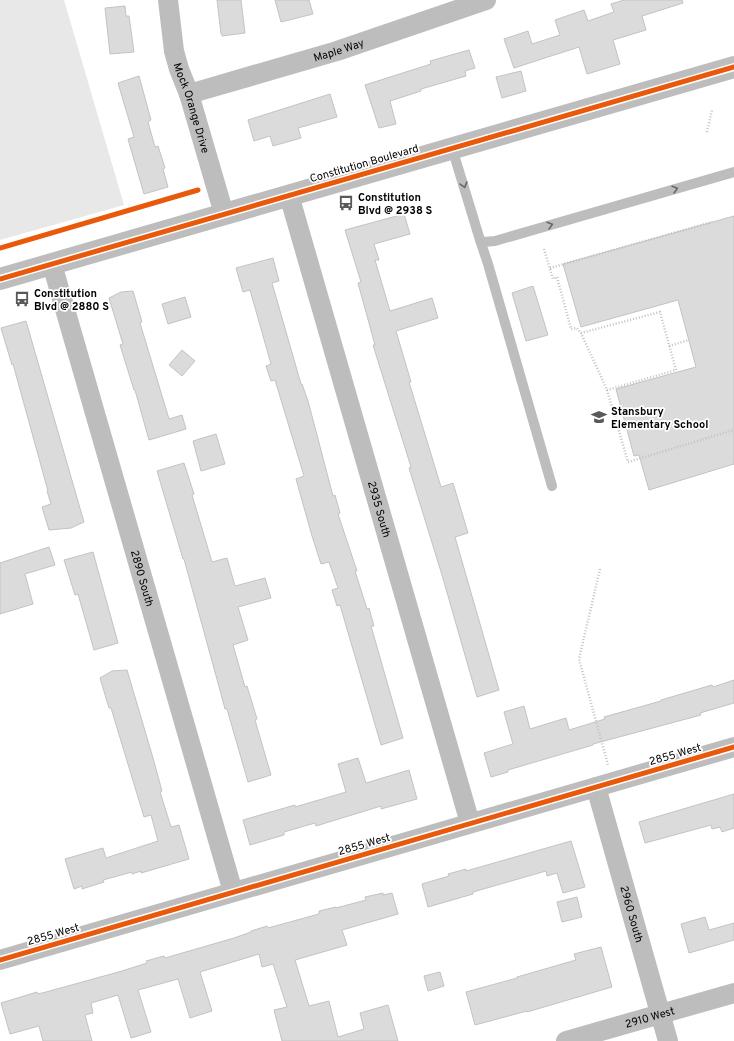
<svg xmlns="http://www.w3.org/2000/svg" width="734" height="1041" font-family="Overpass,sans-serif">
<rect width="100%" height="100%" fill="#fff"/>
<!-- green -->
<path fill="#e8e8e8" d="M 0,0 L 64,0 L 124,205 L 0,240 Z"/>
<!-- building -->
<g fill="#dbdbdb" stroke="#c3c3c3">
<path d="M 217,0 L 241,0 L 245,33 L 222,36 L 222,34 L 221,34 Z"/>
<path d="M 275,0 L 309,0 L 313,14 L 281,22 Z"/>
<path d="M 624,0 L 682,0 L 683,3 L 642,16 L 646,30 L 613,40 L 620,64 L 587,74 L 579,47 L 514,68 L 504,39 L 528,31 L 532,44 L 560,35 L 555,20 L 584,10 L 588,21 L 614,12 L 611,4 Z"/>
<path d="M 125,6 L 126,16 L 129,16 L 134,52 L 110,54 L 105,8 Z"/>
<path d="M 469,50 L 475,68 L 465,71 L 466,76 L 421,89 L 421,91 L 390,101 L 396,124 L 379,128 L 365,85 L 431,64 L 430,61 Z"/>
<path d="M 521,71 L 526,91 L 502,98 L 496,77 Z"/>
<path d="M 139,76 L 151,120 L 148,122 L 155,147 L 158,146 L 165,168 L 163,169 L 168,187 L 144,194 L 128,139 L 134,137 L 118,83 Z"/>
<path d="M 330,94 L 337,117 L 298,128 L 301,138 L 273,146 L 270,136 L 254,141 L 248,120 Z"/>
<path d="M 404,214 L 410,234 L 374,244 L 379,260 L 375,260 L 390,311 L 432,298 L 438,318 L 396,331 L 411,382 L 409,382 L 441,487 L 453,483 L 468,533 L 455,537 L 499,690 L 477,697 L 442,575 L 409,468 L 411,467 L 373,345 L 375,345 L 358,283 L 361,282 L 345,230 Z"/>
<path d="M 734,216 L 734,464 L 649,490 L 639,455 L 634,456 L 616,389 L 696,367 L 678,300 L 581,327 L 563,264 Z"/>
<path d="M 273,258 L 279,281 L 272,283 L 301,384 L 302,384 L 308,401 L 333,496 L 335,495 L 340,513 L 338,514 L 357,571 L 355,571 L 367,609 L 369,608 L 374,626 L 371,626 L 403,738 L 381,745 L 340,605 L 337,606 L 332,590 L 338,588 L 329,562 L 321,564 L 312,536 L 296,479 L 304,476 L 275,380 L 271,381 L 266,366 L 271,364 L 250,290 L 243,292 L 236,268 Z"/>
<path d="M 533,286 L 548,335 L 526,341 L 512,293 Z"/>
<path d="M 133,291 L 142,322 L 140,323 L 169,419 L 182,415 L 186,429 L 149,440 L 135,390 L 134,390 L 120,345 L 123,344 L 109,298 L 121,292 Z"/>
<path d="M 185,297 L 191,317 L 168,324 L 162,304 Z"/>
<path d="M 26,321 L 84,522 L 71,528 L 49,530 L 42,507 L 51,504 L 47,491 L 48,491 L 13,364 L 12,365 L 1,328 Z"/>
<path d="M 182,350 L 195,361 L 182,376 L 169,365 Z"/>
<path d="M 216,434 L 225,464 L 201,471 L 193,441 Z"/>
<path d="M 184,463 L 194,494 L 192,495 L 212,562 L 227,558 L 235,586 L 265,578 L 271,598 L 238,607 L 248,640 L 233,645 L 245,687 L 247,686 L 257,719 L 255,720 L 271,775 L 248,782 L 227,709 L 225,709 L 221,694 L 184,559 L 183,559 L 157,471 Z"/>
<path d="M 49,547 L 55,565 L 25,574 L 33,604 L 0,614 L 0,563 Z"/>
<path d="M 93,552 L 118,643 L 94,650 L 78,594 L 75,595 L 64,560 Z"/>
<path d="M 127,670 L 153,758 L 162,791 L 160,792 L 171,827 L 179,825 L 189,859 L 141,873 L 141,871 L 132,874 L 132,872 L 103,880 L 104,882 L 82,889 L 82,886 L 74,889 L 65,859 L 103,848 L 106,858 L 158,841 L 151,815 L 144,817 L 111,708 L 109,708 L 100,678 L 112,671 Z"/>
<path d="M 734,680 L 734,703 L 700,713 L 701,715 L 593,744 L 593,745 L 508,770 L 508,772 L 491,777 L 484,753 L 513,744 L 504,712 L 524,706 L 530,729 L 566,718 L 569,730 L 605,719 L 604,717 L 661,701 L 661,700 L 712,685 L 713,687 Z"/>
<path d="M 358,758 L 366,783 L 409,770 L 417,799 L 381,809 L 381,806 L 316,826 L 315,823 L 284,832 L 284,835 L 250,845 L 243,820 L 295,805 L 295,807 L 346,792 L 338,764 Z"/>
<path d="M 734,794 L 734,828 L 722,832 L 720,827 L 712,829 L 711,825 L 645,843 L 639,822 Z"/>
<path d="M 571,841 L 585,887 L 563,893 L 557,873 L 547,876 L 546,871 L 473,892 L 473,894 L 428,907 L 422,884 L 449,876 L 448,874 L 466,869 L 466,871 Z"/>
<path d="M 383,893 L 383,895 L 392,893 L 398,914 L 342,930 L 347,945 L 295,960 L 309,1006 L 329,1001 L 338,1037 L 364,1029 L 360,1013 L 388,1005 L 398,1041 L 282,1041 L 274,1010 L 287,1007 L 273,964 L 262,967 L 259,954 L 200,972 L 212,1011 L 190,1018 L 178,979 L 138,990 L 151,1032 L 131,1038 L 118,995 L 91,1003 L 93,1013 L 85,1015 L 92,1041 L 43,1041 L 39,1026 L 10,1034 L 1,1003 L 37,992 L 38,994 L 46,992 L 122,971 L 147,963 L 146,961 L 164,956 L 165,958 L 234,938 L 251,932 L 251,931 L 267,926 L 268,928 L 319,914 L 319,911 L 336,907 L 336,908 L 366,900 L 365,897 Z"/>
<path d="M 577,897 L 582,917 L 562,922 L 557,902 Z"/>
<path d="M 705,917 L 709,930 L 734,923 L 734,940 L 689,953 L 681,924 Z"/>
<path d="M 601,947 L 612,987 L 527,1012 L 527,1011 L 475,1025 L 466,992 L 517,978 L 517,977 L 576,960 L 574,954 Z"/>
<path d="M 440,972 L 444,986 L 428,991 L 424,976 Z"/>
</g>
<g fill="none" stroke-linecap="round" stroke-linejoin="round">
<!-- path -->
<g stroke="#c2c2c2" stroke-width="2.5" stroke-dasharray="1 2" stroke-linecap="butt">
<path d="M 707,132 L 712,110"/>
<path d="M 544,249 L 553,279 L 557,277 L 571,329 L 577,328 L 581,333 L 660,312 L 676,370 L 607,390 L 581,333"/>
<path d="M 550,268 L 712,222"/>
<path d="M 669,346 L 689,340"/>
<path d="M 607,390 L 628,462 L 734,430"/>
<path d="M 600,569 L 579,659 L 608,765"/>
</g>
<!-- service -->
<g stroke="#bdbdbd" stroke-width="10">
<path d="M 452,148 L 480,240 L 484,242 L 495,241 L 734,172"/>
<path d="M 480,240 L 488,264 L 552,486"/>
</g>
<!-- minor -->
<g stroke="#bdbdbd" stroke-width="20">
<path id="s1" d="M 168,0 L 174,51 L 179,69 L 189,94 L 224,214"/>
<path id="s2" d="M 189,94 L 337,51 L 486,0"/>
<path id="s3" d="M 289,195 L 470,823"/>
<path id="s4" d="M 52,264 L 233,892"/>
<path id="s5" d="M 596,787 L 668,1041"/>
<path d="M 0,960 L 734,747"/>
<path id="s6" d="M 566,1041 L 734,993"/>
</g>
<!-- tertiary -->
<path stroke="#bdbdbd" stroke-width="22" d="M 0,279 L 734,67"/>
<defs>
<g id="cycleway">
<path d="M 0,248 L 198,190"/>
<path d="M 0,279 L 734,67"/>
<path d="M 0,960 L 734,747"/>
</g>
</defs>
<!-- cycleway casing -->
<use href="#cycleway" stroke="#fff" stroke-width="8"/>
<!-- cycleway -->
<use href="#cycleway" stroke="#e8590c" stroke-width="5"/>
</g>
<!-- one-way arrows -->
<defs><path id="oneway-chevron" d="M-2-3.5L2.5 0L-2 3.5" fill="none" stroke-width="1.6" stroke-linecap="round" stroke-linejoin="round"/></defs>
<g stroke="#686868">
<use href="#oneway-chevron" transform="translate(464 185) rotate(74)"/>
<use href="#oneway-chevron" transform="translate(675 189) rotate(-16)"/>
<use href="#oneway-chevron" transform="translate(550 225) rotate(-16)"/>
</g>
<!-- icons -->
<defs>
<symbol id="bus-bare" viewBox="-9 -9 18 18"><path d="M-5-6H5V4H4V6H2V4H-2V6H-4V4H-5ZM-3.5-4V0h7V-4ZM-3.5 1.2v1.5H-2V1.2ZM2 1.2v1.5H3.5V1.2Z" fill="#595959" stroke="#fff" stroke-width="2.5" paint-order="stroke"/></symbol>
<symbol id="school-bare" viewBox="-9 -9 18 18"><path d="M0-5L7-2L0 1L-7-2ZM-4 1L0 2.5L4 1V4Q0 6-4 4Z" fill="#595959" stroke="#fff" stroke-width="2.5" paint-order="stroke"/></symbol>
</defs>
<g fill-rule="evenodd">
<use href="#bus-bare" x="335" y="192" width="22" height="22"/>
<use href="#bus-bare" x="11" y="288" width="22" height="22"/>
<use href="#school-bare" x="588" y="406" width="22" height="22"/>
</g>
<g text-anchor="middle" stroke-width="3.5" stroke-linejoin="round" paint-order="stroke">
<!-- street labels -->
<g font-size="11" fill="#000" stroke="#fff">
<text dy="4" stroke="none"><textPath href="#s2" startOffset="156">Maple Way</textPath></text>
<text dy="4" stroke="none"><textPath href="#s1" startOffset="111">Mock Orange Drive</textPath></text>
<text transform="translate(364 163) rotate(-16)" y="4">Constitution Boulevard</text>
<text dy="4" stroke="none"><textPath href="#s3" startOffset="327">2935 South</textPath></text>
<text dy="4" stroke="none"><textPath href="#s4" startOffset="327">2890 South</textPath></text>
<text transform="translate(675 754) rotate(-16)" y="4">2855 West</text>
<text transform="translate(364 844) rotate(-16)" y="4">2855 West</text>
<text dy="4" stroke="none"><textPath href="#s5" startOffset="132">2960 South</textPath></text>
<text transform="translate(53 934) rotate(-16)" y="4">2855 West</text>
<text dy="4" stroke="none"><textPath href="#s6" startOffset="87">2910 West</textPath></text>
</g>
<!-- poi labels -->
<g font-size="11" font-weight="bold" fill="#000" stroke="#fff" text-anchor="start">
<text x="358" y="201">Constitution<tspan x="358" dy="13">Blvd @ 2938 S</tspan></text>
<text x="34" y="297">Constitution<tspan x="34" dy="13">Blvd @ 2880 S</tspan></text>
<text x="611" y="415">Stansbury<tspan x="611" dy="13">Elementary School</tspan></text>
</g>
</g>
</svg>
